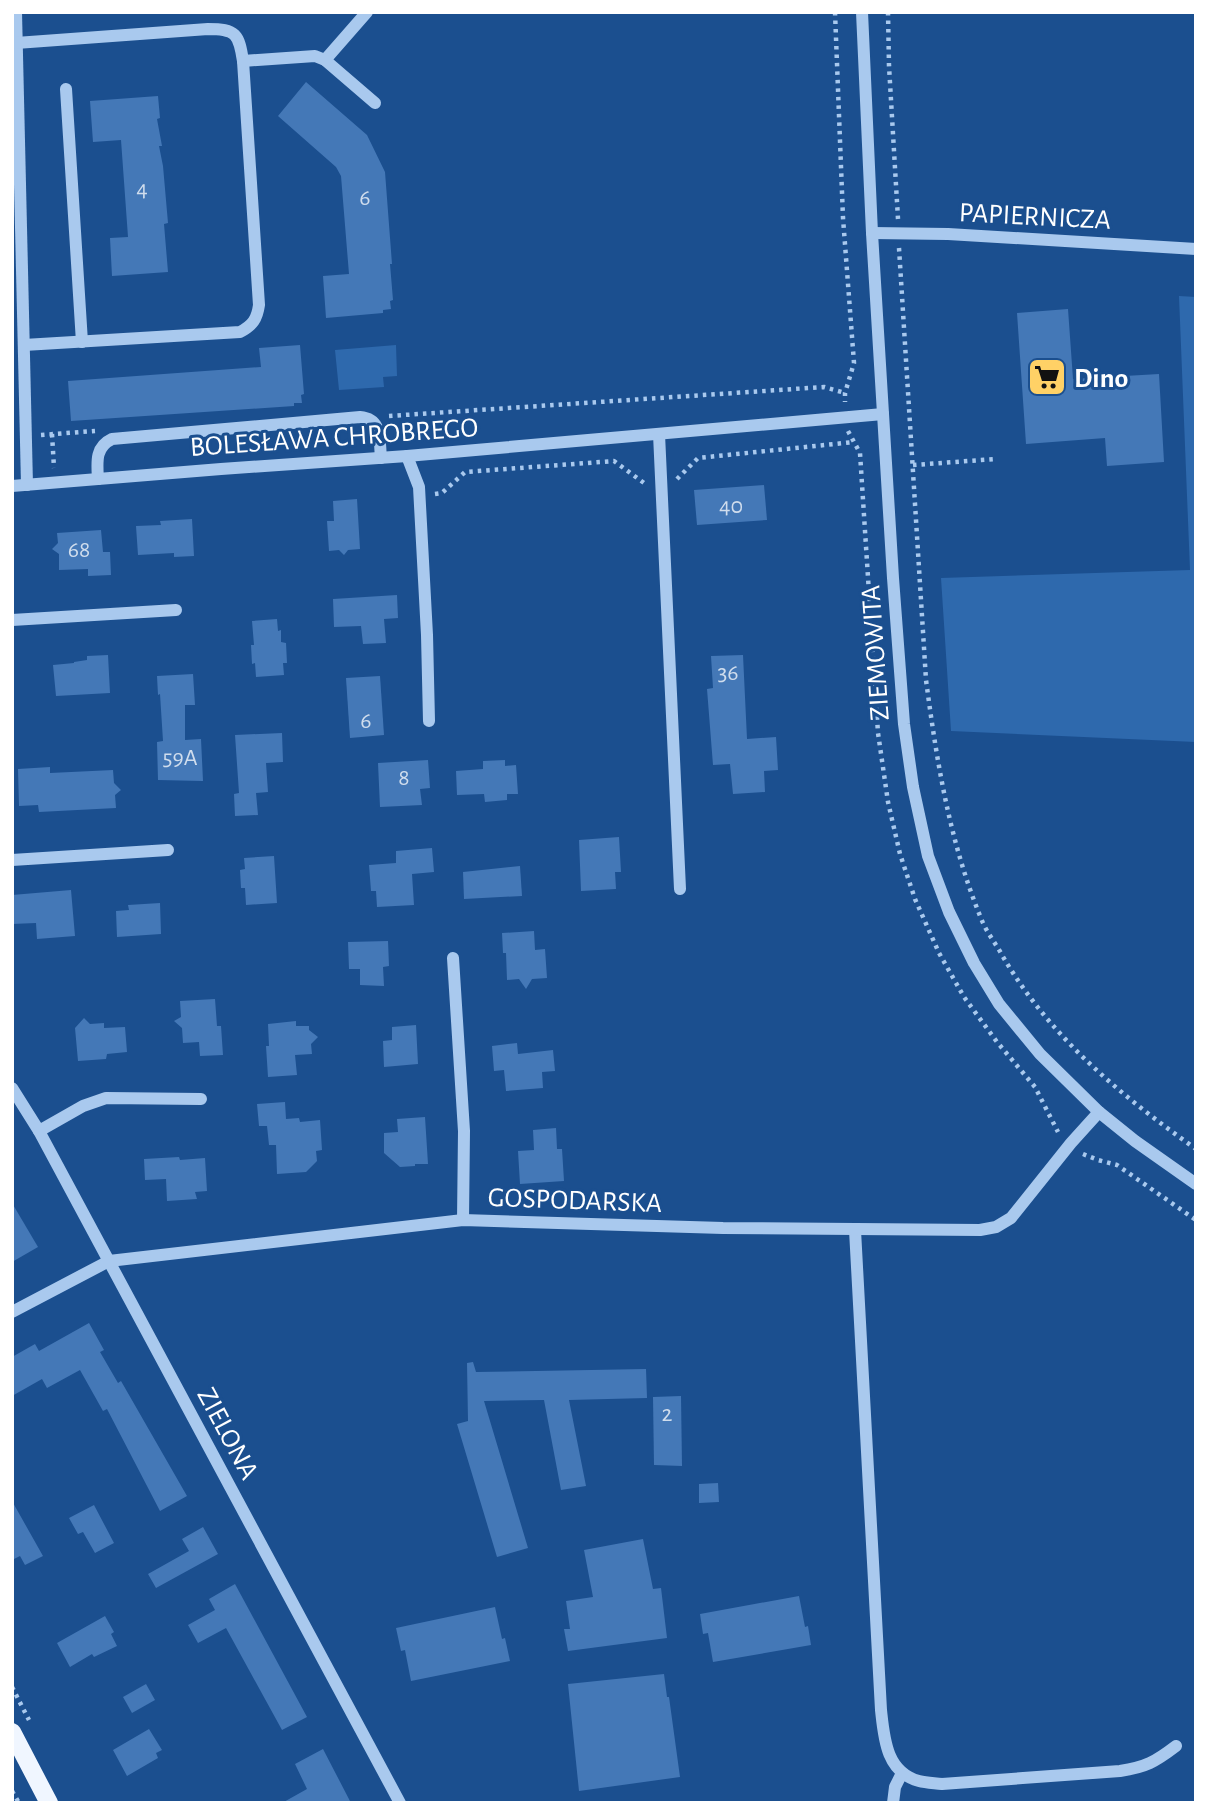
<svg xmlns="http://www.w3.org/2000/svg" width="1208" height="1815" font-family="'Alegreya Sans',sans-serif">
<rect width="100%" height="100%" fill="#1b4f8f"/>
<!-- green -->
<g fill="#2e69ad">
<path d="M 1179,296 L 1196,297 L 1196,742 L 951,731 L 941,578 L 1190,570 Z"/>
<path d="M 396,345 L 397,376 L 383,377 L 384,387 L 339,390 L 335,350 Z"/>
</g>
<!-- building -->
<g fill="#4478b7">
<path d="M 306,82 L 367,135 L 385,172 L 392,264 L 390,264 L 393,300 L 390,301 L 391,309 L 383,310 L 383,313 L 326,318 L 323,276 L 349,274 L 341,176 L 336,167 L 278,116 Z"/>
<path d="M 158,96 L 160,118 L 157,119 L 162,146 L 159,146 L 163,166 L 168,223 L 164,224 L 168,272 L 112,276 L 110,238 L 128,237 L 121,140 L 93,142 L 90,101 Z"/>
<path d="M 1068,309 L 1073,379 L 1159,374 L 1164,462 L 1107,466 L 1105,438 L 1026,444 L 1017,313 Z"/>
<path d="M 300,345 L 304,394 L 301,395 L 302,403 L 294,403 L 294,406 L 71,421 L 68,381 L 261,367 L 259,348 Z"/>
<path d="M 764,485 L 767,520 L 697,525 L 694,490 Z"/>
<path d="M 357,499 L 360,549 L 348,550 L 344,555 L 339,550 L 329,551 L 327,521 L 334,521 L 333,501 Z"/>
<path d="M 192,519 L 194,556 L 174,557 L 174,553 L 138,555 L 136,526 L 161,525 L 160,521 Z"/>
<path d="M 101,530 L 103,552 L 110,552 L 111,575 L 88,576 L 88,569 L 59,570 L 59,554 L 52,549 L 58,543 L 57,533 Z"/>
<path d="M 397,595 L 398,618 L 384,619 L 386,643 L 363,644 L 361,626 L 334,627 L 333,599 Z"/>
<path d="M 277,619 L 278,631 L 281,630 L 281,642 L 286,643 L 287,663 L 283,663 L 284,675 L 256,677 L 255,663 L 252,664 L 251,645 L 254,645 L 252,621 Z"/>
<path d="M 108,655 L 110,693 L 56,696 L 53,665 L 74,663 L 74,662 L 87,660 L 87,656 Z"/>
<path d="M 743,655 L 747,739 L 776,737 L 778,770 L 764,771 L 765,792 L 733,794 L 730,764 L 713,765 L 707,689 L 713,688 L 711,656 Z"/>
<path d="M 193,674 L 195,705 L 185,705 L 185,740 L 201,739 L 203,781 L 158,780 L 157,742 L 163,741 L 160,694 L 158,695 L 157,676 Z"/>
<path d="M 380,676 L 384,735 L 350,738 L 346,678 Z"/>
<path d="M 282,733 L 283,762 L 266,763 L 268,792 L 256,793 L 258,815 L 235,816 L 234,794 L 239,793 L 235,735 Z"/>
<path d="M 428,760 L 430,788 L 420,789 L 422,805 L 380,807 L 378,763 Z"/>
<path d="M 505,760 L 505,766 L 516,765 L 518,794 L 507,794 L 507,800 L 485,802 L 484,794 L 457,795 L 456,771 L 483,769 L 483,761 Z"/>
<path d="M 50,767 L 50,773 L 113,770 L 114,783 L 121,790 L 115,795 L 116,808 L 39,812 L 38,805 L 19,806 L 18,769 Z"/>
<path d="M 619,837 L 621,872 L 615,872 L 616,889 L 581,891 L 579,840 Z"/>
<path d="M 432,848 L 434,872 L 412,874 L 414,905 L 377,907 L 376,891 L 371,891 L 369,865 L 396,863 L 396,851 Z"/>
<path d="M 274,856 L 277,903 L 246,905 L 245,888 L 241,888 L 240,870 L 245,869 L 244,858 Z"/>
<path d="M 520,866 L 522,896 L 464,899 L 463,872 Z"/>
<path d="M 71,890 L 75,936 L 37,939 L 36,923 L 12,924 L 12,895 Z"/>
<path d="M 160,903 L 161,934 L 117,937 L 116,911 L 129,910 L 128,905 Z"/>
<path d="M 534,931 L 535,950 L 545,949 L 547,978 L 532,979 L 526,989 L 519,979 L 507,980 L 506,953 L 503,953 L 502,933 Z"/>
<path d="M 388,941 L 389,966 L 383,967 L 384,986 L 360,985 L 360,969 L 349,969 L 348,942 Z"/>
<path d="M 215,999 L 217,1026 L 221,1026 L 223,1055 L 200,1056 L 199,1042 L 183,1043 L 182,1028 L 174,1021 L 181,1017 L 180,1001 Z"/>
<path d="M 84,1018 L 90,1024 L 104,1023 L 104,1028 L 125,1027 L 127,1052 L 107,1054 L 106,1059 L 78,1061 L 75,1028 Z"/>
<path d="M 296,1021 L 296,1026 L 309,1026 L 309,1030 L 318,1037 L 311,1044 L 312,1054 L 295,1055 L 297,1075 L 268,1077 L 266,1046 L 269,1046 L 268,1024 Z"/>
<path d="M 416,1025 L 418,1064 L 384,1067 L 383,1041 L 392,1040 L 392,1027 Z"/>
<path d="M 517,1043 L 518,1054 L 553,1050 L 555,1071 L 542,1072 L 543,1088 L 506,1091 L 504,1070 L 494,1071 L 492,1046 Z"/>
<path d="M 285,1102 L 286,1119 L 299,1118 L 300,1122 L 320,1120 L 322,1150 L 316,1151 L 317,1161 L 306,1172 L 277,1174 L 276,1145 L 269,1145 L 267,1126 L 259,1126 L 257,1104 Z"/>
<path d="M 425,1117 L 428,1164 L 415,1164 L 415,1166 L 400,1167 L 384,1153 L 384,1133 L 398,1132 L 397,1119 Z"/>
<path d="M 556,1128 L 557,1149 L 562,1149 L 564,1181 L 520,1184 L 518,1151 L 534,1150 L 533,1130 Z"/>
<path d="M 179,1157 L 180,1160 L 205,1158 L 207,1191 L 195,1192 L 197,1199 L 167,1201 L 166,1179 L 145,1180 L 144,1159 Z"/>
<path d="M 12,1203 L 38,1247 L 12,1262 Z"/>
<path d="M 89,1323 L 104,1350 L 100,1352 L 118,1383 L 121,1381 L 187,1496 L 160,1511 L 107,1409 L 103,1411 L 80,1370 L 47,1388 L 42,1379 L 12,1396 L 12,1357 L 35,1344 L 39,1351 Z"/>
<path d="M 473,1362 L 476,1372 L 646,1369 L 647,1398 L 569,1400 L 586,1486 L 561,1490 L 544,1400 L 484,1401 L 528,1548 L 497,1557 L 457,1424 L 468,1421 L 467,1363 Z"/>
<path d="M 681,1396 L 682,1466 L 654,1465 L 653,1397 Z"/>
<path d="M 718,1483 L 719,1502 L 699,1503 L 699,1484 Z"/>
<path d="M 12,1501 L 43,1556 L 25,1565 L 20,1556 L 12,1560 Z"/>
<path d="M 94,1505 L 114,1543 L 95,1553 L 83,1532 L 78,1534 L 69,1518 Z"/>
<path d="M 203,1527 L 218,1554 L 156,1588 L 148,1574 L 189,1551 L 182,1539 Z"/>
<path d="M 643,1539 L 653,1589 L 661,1588 L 667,1638 L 568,1651 L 564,1629 L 570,1629 L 566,1601 L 593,1597 L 584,1550 Z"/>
<path d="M 235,1584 L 307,1717 L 282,1730 L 226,1628 L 198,1643 L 188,1625 L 215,1610 L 209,1599 Z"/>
<path d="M 799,1596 L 805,1627 L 808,1626 L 811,1645 L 713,1662 L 708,1633 L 703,1634 L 700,1614 Z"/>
<path d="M 495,1607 L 502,1639 L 505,1638 L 510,1661 L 411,1681 L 405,1650 L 401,1651 L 396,1628 Z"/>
<path d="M 105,1616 L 114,1632 L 111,1634 L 117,1646 L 94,1657 L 92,1654 L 70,1667 L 57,1643 Z"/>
<path d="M 664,1674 L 667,1697 L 669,1697 L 680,1777 L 579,1791 L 568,1684 Z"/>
<path d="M 146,1684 L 155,1700 L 132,1713 L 123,1697 Z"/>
<path d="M 149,1729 L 162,1750 L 156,1753 L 158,1758 L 127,1776 L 113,1750 Z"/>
<path d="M 323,1749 L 351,1803 L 282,1803 L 307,1789 L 295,1764 Z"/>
</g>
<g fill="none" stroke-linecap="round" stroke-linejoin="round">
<!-- path -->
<g stroke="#a9c9ee" stroke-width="4.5" stroke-dasharray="3.5 5" stroke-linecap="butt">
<path d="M 835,12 L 843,218 L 854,363 L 845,393 L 845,402"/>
<path d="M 888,12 L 889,66 L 898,219"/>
<path d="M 899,248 L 926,680 C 937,763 950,845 983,923 C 988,934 996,944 1002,955 C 1049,1036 1120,1095 1196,1149"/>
<path d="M 389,416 L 824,387 L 845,393"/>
<path d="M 848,431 L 860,453 L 878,733 L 888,802 L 900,854 L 915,899 L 939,953 L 964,997 L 997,1042 L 1035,1087 L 1058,1132"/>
<path d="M 52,434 L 54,468"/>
<path d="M 41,435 L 95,431"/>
<path d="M 913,465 L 996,459"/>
<path d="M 677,479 L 698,458 L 854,442"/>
<path d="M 435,494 L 442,493 L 465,472 L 614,461 L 644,483"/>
<path d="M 1083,1154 L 1098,1160 L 1117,1165 L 1196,1220"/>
<path d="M 12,1687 L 29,1720"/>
<path d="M 12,1791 L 19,1803"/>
</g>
<!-- minor -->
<g stroke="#a9c9ee" stroke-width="12">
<path d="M 16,12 L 27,485"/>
<path d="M 862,12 L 872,233 L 893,578 L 904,724 L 913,787 L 928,856 L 949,912 L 974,963 L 999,1004 L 1040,1054 L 1099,1112 L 1135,1141 L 1196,1184"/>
<path d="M 16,43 L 208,29 C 236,29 239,34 243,61 L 259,305 C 257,319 253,325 240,332 L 24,345"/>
<path d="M 325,60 L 375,103"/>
<path d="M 243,61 L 315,56 L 325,60 L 367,12"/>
<path d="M 66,89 L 82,342"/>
<path d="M 872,233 L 948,234 L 1196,249"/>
<path d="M 659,434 L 680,889"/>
<path d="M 407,456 L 419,487 L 427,635 L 429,721"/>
<path d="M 98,479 C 97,462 95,447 112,439 L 360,417 C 383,419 379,440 381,458"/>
<path d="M 12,486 L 221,469 L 407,456 L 883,414"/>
<path d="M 12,620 L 176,610"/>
<path d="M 12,860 L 168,850"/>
<path d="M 453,958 L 464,1131 L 463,1220"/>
<path d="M 12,1088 L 39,1131 L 400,1803"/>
<path d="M 39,1131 L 83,1106 L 106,1098 L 201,1099"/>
<path d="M 855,1230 L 881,1710 C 884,1738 886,1772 919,1781 C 926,1783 934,1783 942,1784 L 1120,1771 C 1146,1767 1155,1762 1176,1746"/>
<path d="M 12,1312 L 109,1261 L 463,1220 L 723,1228 L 980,1230 L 996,1227 L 1011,1218 L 1071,1143 L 1099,1112"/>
<path d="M 893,1803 L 895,1787 L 902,1773"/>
</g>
<!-- major -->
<path stroke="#f0f6ff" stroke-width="18" d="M 12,1732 L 49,1803"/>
</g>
<!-- icons -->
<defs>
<symbol id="supermarket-square" viewBox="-11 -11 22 22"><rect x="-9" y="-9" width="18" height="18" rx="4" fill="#ffd166" stroke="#1b4f8f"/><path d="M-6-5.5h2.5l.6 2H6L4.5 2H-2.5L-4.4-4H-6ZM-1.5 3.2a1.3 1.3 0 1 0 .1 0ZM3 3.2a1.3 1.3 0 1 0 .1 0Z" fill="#111"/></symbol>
</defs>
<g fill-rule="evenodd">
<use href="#supermarket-square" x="1025" y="355" width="44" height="44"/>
</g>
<g text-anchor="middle" stroke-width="6" stroke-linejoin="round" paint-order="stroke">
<!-- number labels -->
<g font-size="24" fill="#d0dded">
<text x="142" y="196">4</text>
<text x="365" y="205">6</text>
<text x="731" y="513">40</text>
<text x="79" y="557">68</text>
<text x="728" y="680">36</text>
<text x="366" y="728">6</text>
<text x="180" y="765">59A</text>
<text x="404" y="785">8</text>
<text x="667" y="1421">2</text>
</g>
<!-- street labels -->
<g font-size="28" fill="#fff" stroke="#1b4f8f">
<text transform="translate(1035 215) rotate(3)" y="10">PAPIERNICZA</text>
<text transform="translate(334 436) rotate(-4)" y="10">BOLESŁAWA CHROBREGO</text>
<text transform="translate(874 653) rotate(-94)" y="10">ZIEMOWITA</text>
<text transform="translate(575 1199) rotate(2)" y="10">GOSPODARSKA</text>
<text transform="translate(229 1433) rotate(62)" y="10">ZIELONA</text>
</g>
<!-- poi labels -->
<g font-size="28" font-weight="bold" fill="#fff" stroke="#1b4f8f" text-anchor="start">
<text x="1074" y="387">Dino</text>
</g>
</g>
<!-- border -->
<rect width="1208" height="1815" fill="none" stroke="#ffffff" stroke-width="28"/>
</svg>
